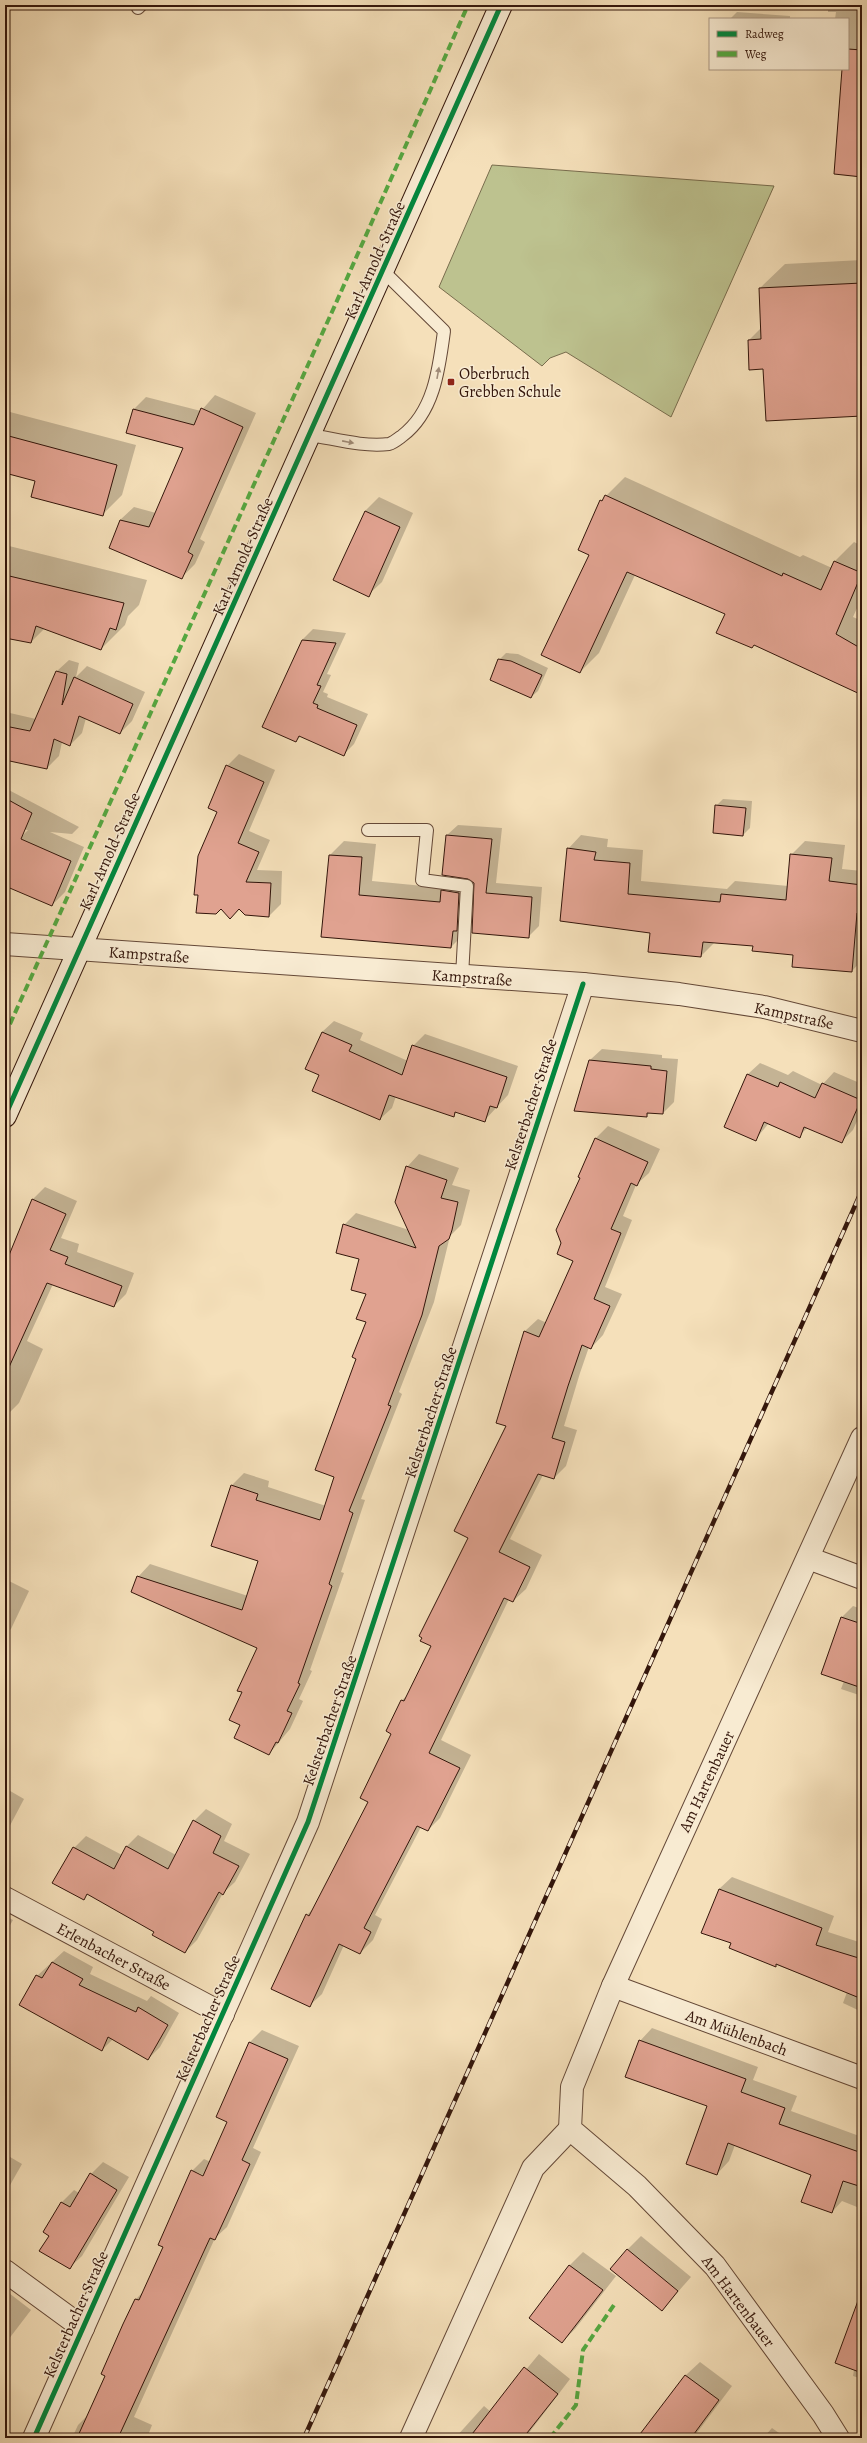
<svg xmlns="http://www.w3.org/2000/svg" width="867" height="2443" font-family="Alegreya,serif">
<rect width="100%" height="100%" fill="#f5e0ba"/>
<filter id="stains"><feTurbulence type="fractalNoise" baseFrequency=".005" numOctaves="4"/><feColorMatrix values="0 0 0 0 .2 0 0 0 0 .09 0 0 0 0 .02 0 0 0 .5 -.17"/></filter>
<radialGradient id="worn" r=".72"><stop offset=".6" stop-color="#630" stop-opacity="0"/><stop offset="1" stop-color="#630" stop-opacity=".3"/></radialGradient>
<!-- green -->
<path fill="#bdc28f" stroke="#786c4d" d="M 492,165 L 774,186 L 671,417 L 566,352 L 550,358 L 542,366 L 439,287 Z"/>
<!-- shadow -->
<g fill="#0003" fill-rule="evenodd">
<path d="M 828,5 L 862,5 L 862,176 L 843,69 L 848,69 L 848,19 L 835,19 L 836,12 L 828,12 Z"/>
<path d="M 737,12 L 790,16 L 790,19 L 730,19 Z"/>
<path d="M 862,260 L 862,415 L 764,368 L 749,340 L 762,327 L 760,288 L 785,264 Z"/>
<path d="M 215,395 L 256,413 L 200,539 L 205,542 L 195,564 L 182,577 L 120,520 L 134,507 L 156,513 L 185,448 L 133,410 L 146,397 L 201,411 Z"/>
<path d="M 10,412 L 136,445 L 122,495 L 102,515 L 37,481 L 5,472 L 5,416 Z"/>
<path d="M 625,477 L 800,557 L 803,555 L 832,568 L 835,561 L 854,542 L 862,546 L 862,597 L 853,617 L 862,621 L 862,688 L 726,614 L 635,575 L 599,653 L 580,672 L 590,554 L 601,501 Z"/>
<path d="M 379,497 L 413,513 L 382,582 L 368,595 L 334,580 L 365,511 Z"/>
<path d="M 5,545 L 147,580 L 139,605 L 128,616 L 125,625 L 101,649 L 45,628 L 31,642 L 5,637 Z"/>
<path d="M 313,629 L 346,633 L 327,674 L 331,675 L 323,692 L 328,694 L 327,697 L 368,714 L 354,744 L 343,755 L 301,736 L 296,741 L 302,640 Z"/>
<path d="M 506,653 L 518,654 L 548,668 L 538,691 L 531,697 L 499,660 Z"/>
<path d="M 69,660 L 79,663 L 76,677 L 87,666 L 145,692 L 132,721 L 120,733 L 86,718 L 82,733 L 70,745 L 62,742 L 59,756 L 47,768 L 5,759 L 5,718 L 10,713 L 36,719 L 57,671 Z"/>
<path d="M 239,754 L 275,770 L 249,831 L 270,840 L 257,870 L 282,871 L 281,904 L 269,916 L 245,914 L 218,811 L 227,766 Z"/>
<path d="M 5,788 L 79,827 L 72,834 L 50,832 L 84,847 L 65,892 L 52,905 L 5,885 L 5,871 L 19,839 L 28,830 L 5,827 Z"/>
<path d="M 723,799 L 752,801 L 750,828 L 743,835 L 716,806 Z"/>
<path d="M 458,825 L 502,828 L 496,883 L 542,887 L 539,926 L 528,937 L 472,880 L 470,917 L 464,934 L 451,947 L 322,936 L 330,855 L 344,841 L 376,844 L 372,881 L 444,888 L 456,876 L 447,835 Z"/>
<path d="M 581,835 L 608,839 L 607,847 L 643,850 L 641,881 L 727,889 L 735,881 L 788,886 L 791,855 L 805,841 L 845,845 L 842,869 L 862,871 L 862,960 L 852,971 L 794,954 L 754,945 L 714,943 L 701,956 L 651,932 L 568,849 Z"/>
<path d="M 334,1021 L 363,1033 L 360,1040 L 408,1061 L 413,1046 L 425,1034 L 518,1066 L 508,1095 L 484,1121 L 457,1112 L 453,1116 L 396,1096 L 392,1108 L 380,1119 L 320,1075 L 306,1068 L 322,1032 Z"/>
<path d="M 602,1049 L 662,1055 L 662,1058 L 678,1059 L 674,1102 L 663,1113 L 650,1112 L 647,1116 L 590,1060 Z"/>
<path d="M 760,1063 L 788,1075 L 793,1071 L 822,1085 L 834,1072 L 862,1084 L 862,1110 L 853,1130 L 841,1142 L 808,1127 L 799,1136 L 769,1123 L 755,1140 L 748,1074 Z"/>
<path d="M 608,1126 L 660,1149 L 649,1173 L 636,1185 L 623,1216 L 632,1220 L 605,1287 L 622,1294 L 603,1335 L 591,1348 L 589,1347 L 580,1373 L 564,1426 L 577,1430 L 566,1466 L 554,1478 L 543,1475 L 510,1539 L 542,1555 L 526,1589 L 513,1601 L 509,1599 L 441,1740 L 471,1755 L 440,1818 L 428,1830 L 421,1827 L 375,1915 L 382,1919 L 373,1940 L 360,1953 L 344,1945 L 322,1994 L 309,2006 L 307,1915 L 315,1907 L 370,1801 L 402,1700 L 410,1693 L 433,1646 L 508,1426 L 497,1422 L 525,1331 L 538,1319 L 547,1323 L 575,1261 L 582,1177 L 579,1176 L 596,1138 Z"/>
<path d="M 419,1154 L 459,1168 L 452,1185 L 470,1190 L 461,1225 L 450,1236 L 434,1302 L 399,1392 L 402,1394 L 361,1499 L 365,1500 L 341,1572 L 344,1573 L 310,1670 L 312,1671 L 299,1699 L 303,1701 L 290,1729 L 269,1754 L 241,1724 L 243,1692 L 259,1648 L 138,1577 L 150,1564 L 248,1596 L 259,1560 L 232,1485 L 244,1473 L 269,1481 L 268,1487 L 326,1506 L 335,1476 L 358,1358 L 367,1322 L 367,1293 L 360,1258 L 344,1225 L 356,1213 L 409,1230 L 407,1167 Z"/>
<path d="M 45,1187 L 77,1201 L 61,1238 L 79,1244 L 77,1252 L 134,1273 L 126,1294 L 114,1306 L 53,1284 L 27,1341 L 43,1349 L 19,1403 L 7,1415 L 5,1414 L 5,1265 L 33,1199 Z"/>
<path d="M 5,1579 L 29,1591 L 11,1629 L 5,1634 Z"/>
<path d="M 853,1606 L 862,1609 L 862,1696 L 841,1689 L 844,1681 L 822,1673 L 842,1617 Z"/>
<path d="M 5,1788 L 24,1799 L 5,1835 Z"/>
<path d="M 206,1809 L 232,1824 L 224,1841 L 250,1854 L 235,1882 L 223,1893 L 197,1940 L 185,1952 L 155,1932 L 88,1894 L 83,1899 L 74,1848 L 86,1836 L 122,1855 L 126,1847 L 138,1835 L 176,1855 L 194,1821 Z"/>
<path d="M 732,1877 L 834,1916 L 828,1932 L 862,1943 L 862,2012 L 843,2003 L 847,1992 L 730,1947 L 732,1942 L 719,1889 Z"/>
<path d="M 5,1916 L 13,1920 L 5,1934 Z"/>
<path d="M 64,1951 L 93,1967 L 90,1974 L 147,2001 L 151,1996 L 179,2013 L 160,2047 L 148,2059 L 113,2039 L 102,2050 L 37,1976 Z"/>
<path d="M 652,2028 L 758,2067 L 753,2080 L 797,2096 L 791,2111 L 862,2137 L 862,2209 L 842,2201 L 832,2212 L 812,2175 L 735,2145 L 729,2161 L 717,2174 L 708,2106 L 640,2041 Z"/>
<path d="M 262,2030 L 299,2046 L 253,2148 L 261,2152 L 227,2227 L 215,2238 L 134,2417 L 152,2425 L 147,2438 L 72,2438 L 78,2425 L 89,2414 L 106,2375 L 102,2373 L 136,2299 L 145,2290 L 165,2247 L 192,2171 L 204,2159 L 211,2162 L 228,2121 L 217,2116 L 250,2042 ZM 196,2172 L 208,2177 L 207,2179 L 196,2174 Z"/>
<path d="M 5,2154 L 22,2164 L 5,2194 Z"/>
<path d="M 103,2162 L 129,2177 L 82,2256 L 69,2268 L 50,2235 L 44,2232 L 62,2202 L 74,2190 L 79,2193 L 91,2174 Z"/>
<path d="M 641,2236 L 691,2277 L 662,2310 L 627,2250 Z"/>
<path d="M 583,2252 L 616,2276 L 575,2329 L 562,2342 L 530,2317 L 570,2265 Z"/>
<path d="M 5,2290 L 31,2310 L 5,2344 Z"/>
<path d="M 862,2319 L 862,2379 L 853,2376 Z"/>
<path d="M 539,2354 L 570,2379 L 525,2438 L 455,2438 L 484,2406 L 491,2412 Z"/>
<path d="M 700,2362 L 732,2386 L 693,2438 L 639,2438 L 686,2375 Z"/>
<path d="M 772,2428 L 786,2438 L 763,2438 Z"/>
</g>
<!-- building -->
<g fill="#e0a290" stroke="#34160b">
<path d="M 848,49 L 862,50 L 862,177 L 834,174 L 842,69 L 848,69 Z"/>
<path d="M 862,283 L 862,416 L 766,421 L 763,369 L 749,370 L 748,340 L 761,339 L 759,288 Z"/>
<path d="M 201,408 L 243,427 L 188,552 L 193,555 L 182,579 L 109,548 L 120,520 L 149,527 L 183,448 L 126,433 L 133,409 L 194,425 Z"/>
<path d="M 5,435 L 117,465 L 103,516 L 31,497 L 35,481 L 5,473 Z"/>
<path d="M 605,495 L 782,576 L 783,573 L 821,590 L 834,561 L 862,573 L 836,634 L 862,649 L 862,695 L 754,645 L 752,648 L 716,633 L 725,614 L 627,572 L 580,673 L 541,655 L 589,555 L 578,550 L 600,500 L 602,501 Z"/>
<path d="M 365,511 L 400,527 L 369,597 L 333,580 Z"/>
<path d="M 5,575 L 124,603 L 116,630 L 110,628 L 101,650 L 36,626 L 31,643 L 5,638 Z"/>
<path d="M 302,640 L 336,643 L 317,685 L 321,686 L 313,703 L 318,705 L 317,708 L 357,725 L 344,756 L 299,736 L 296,742 L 262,727 Z"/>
<path d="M 498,659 L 511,661 L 542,675 L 531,698 L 490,680 Z"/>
<path d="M 56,671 L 67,674 L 62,705 L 74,677 L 133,704 L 120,734 L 79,716 L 70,746 L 54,739 L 47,769 L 5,760 L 5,726 L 30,731 Z"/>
<path d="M 226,765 L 264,782 L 238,843 L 259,852 L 246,882 L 271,883 L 269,917 L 245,915 L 239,909 L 230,919 L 221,909 L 216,914 L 196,913 L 198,895 L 194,895 L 198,856 L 217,812 L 208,808 Z"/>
<path d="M 5,798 L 32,813 L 21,839 L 71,861 L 52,906 L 5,886 Z"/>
<path d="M 715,805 L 746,808 L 743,836 L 713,833 Z"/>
<path d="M 446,835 L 492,839 L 486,893 L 532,897 L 529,938 L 472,933 L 474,883 L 468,879 L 442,875 Z"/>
<path d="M 567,848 L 596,852 L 594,860 L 630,863 L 628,894 L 720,902 L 721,894 L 786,900 L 790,854 L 832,858 L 829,881 L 862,885 L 862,914 L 857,913 L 852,972 L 792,967 L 793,955 L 752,951 L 753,946 L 703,942 L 701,957 L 648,952 L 650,933 L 560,921 Z"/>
<path d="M 329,855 L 362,857 L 359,895 L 440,902 L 441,890 L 459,893 L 457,931 L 453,931 L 451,948 L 321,937 Z"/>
<path d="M 322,1032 L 352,1045 L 349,1051 L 402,1075 L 412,1045 L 507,1077 L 497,1108 L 490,1106 L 485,1122 L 455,1112 L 454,1117 L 389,1095 L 380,1120 L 312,1091 L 319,1075 L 305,1069 Z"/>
<path d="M 589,1060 L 651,1066 L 651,1069 L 667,1071 L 663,1114 L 647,1113 L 647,1117 L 574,1111 Z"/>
<path d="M 747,1074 L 778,1087 L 780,1082 L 815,1098 L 822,1083 L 861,1100 L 842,1143 L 804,1127 L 800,1138 L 764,1122 L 756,1141 L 724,1127 Z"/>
<path d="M 595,1138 L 648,1162 L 637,1186 L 631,1183 L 611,1229 L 621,1233 L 594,1299 L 610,1306 L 591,1349 L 582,1345 L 568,1386 L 552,1438 L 565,1442 L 554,1479 L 538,1474 L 499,1552 L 530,1567 L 513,1602 L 504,1598 L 429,1753 L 460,1768 L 428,1831 L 417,1826 L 364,1928 L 371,1932 L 360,1954 L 339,1944 L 310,2007 L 271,1989 L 306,1914 L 309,1916 L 368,1802 L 360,1798 L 391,1734 L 386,1731 L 401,1700 L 404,1701 L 431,1646 L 420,1641 L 422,1638 L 419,1636 L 468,1538 L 454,1531 L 506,1426 L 496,1423 L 524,1331 L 539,1337 L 573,1261 L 557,1254 L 561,1243 L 556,1230 L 580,1178 L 578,1177 Z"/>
<path d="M 406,1166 L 447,1180 L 441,1198 L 458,1202 L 452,1230 L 449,1239 L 439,1246 L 422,1315 L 388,1405 L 391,1406 L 349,1511 L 353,1513 L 329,1584 L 332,1586 L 298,1683 L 300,1684 L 287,1711 L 292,1713 L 278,1743 L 276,1742 L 269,1755 L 234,1738 L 240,1725 L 229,1720 L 242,1692 L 237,1691 L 257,1648 L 131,1592 L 137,1576 L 242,1610 L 258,1561 L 211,1546 L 231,1485 L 258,1494 L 256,1500 L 320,1520 L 334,1477 L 315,1470 L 356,1359 L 352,1357 L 366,1322 L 356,1319 L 366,1294 L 351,1290 L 359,1259 L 336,1253 L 343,1224 L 416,1248 L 395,1202 Z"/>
<path d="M 32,1199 L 66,1214 L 50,1250 L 68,1257 L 65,1264 L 122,1286 L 114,1307 L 47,1283 L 5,1376 L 5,1265 Z"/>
<path d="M 841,1617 L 862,1624 L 862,1688 L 821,1674 Z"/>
<path d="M 193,1820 L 221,1836 L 213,1853 L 239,1866 L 223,1895 L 219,1892 L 185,1953 L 152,1935 L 154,1932 L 87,1894 L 84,1900 L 52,1883 L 73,1847 L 114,1869 L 126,1846 L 168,1869 Z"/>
<path d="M 719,1889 L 822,1928 L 816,1945 L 862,1959 L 862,1999 L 776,1964 L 776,1967 L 729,1948 L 731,1943 L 701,1933 Z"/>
<path d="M 52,1962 L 83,1979 L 79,1985 L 136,2012 L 138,2007 L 168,2025 L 148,2060 L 108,2037 L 102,2051 L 19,2005 L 36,1975 L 42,1978 Z"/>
<path d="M 639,2040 L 746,2079 L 741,2092 L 785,2108 L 779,2124 L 862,2153 L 862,2187 L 843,2181 L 832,2213 L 801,2202 L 811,2175 L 728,2143 L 717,2175 L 686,2164 L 707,2106 L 625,2077 Z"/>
<path d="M 249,2042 L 288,2059 L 242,2160 L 250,2164 L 215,2240 L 210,2238 L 118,2438 L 77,2438 L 105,2376 L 101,2374 L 123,2324 L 135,2299 L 139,2300 L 163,2247 L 158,2245 L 191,2170 L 203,2176 L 227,2122 L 216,2117 Z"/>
<path d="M 90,2173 L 117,2190 L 70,2269 L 39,2251 L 49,2236 L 43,2232 L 61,2202 L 70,2207 Z"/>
<path d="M 627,2249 L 678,2291 L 662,2311 L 610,2269 Z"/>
<path d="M 569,2265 L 603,2290 L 562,2343 L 529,2318 Z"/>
<path d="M 859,2298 L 862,2299 L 862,2373 L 835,2363 Z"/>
<path d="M 524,2367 L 558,2394 L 523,2438 L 469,2438 Z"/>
<path d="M 685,2375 L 719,2400 L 691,2438 L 637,2438 Z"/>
</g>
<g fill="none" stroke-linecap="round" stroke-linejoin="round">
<defs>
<g id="service">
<path d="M 138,8 L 141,5"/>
<path d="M 310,435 C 336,439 362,447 389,444 C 393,443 398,439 402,436 C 434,412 439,369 444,331 L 383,271"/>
<path d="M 368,830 L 427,830 L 422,880 L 467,886 L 462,976"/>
</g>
<g id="minor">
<path d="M 5,944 L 583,984 L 679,994 L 764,1007 L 862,1031"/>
<path d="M 808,1558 L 862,1578"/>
<path d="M 5,1898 L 223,2014"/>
<path d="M 613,1986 L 862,2078"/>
<path d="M 5,2271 L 83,2328"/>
<path d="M 34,2438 L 308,1822 L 583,984"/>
<path d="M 411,2438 L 533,2168 L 570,2129"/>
<path d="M 838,2438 L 823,2414 L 715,2266 L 637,2186 L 570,2129 L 572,2087 L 613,1986 L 862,1438"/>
</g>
<path id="secondary" d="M 5,1116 L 501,5"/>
</defs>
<!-- service casing -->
<use href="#service" stroke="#644837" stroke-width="14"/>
<!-- minor casing -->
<use href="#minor" stroke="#644837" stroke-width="24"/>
<!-- secondary casing -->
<use href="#secondary" stroke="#34160b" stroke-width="24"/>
<!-- service -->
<use href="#service" stroke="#f8ebd2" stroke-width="12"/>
<!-- minor -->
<use href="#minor" stroke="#f8ebd2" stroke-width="22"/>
<!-- secondary -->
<use href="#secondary" stroke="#f8ebd2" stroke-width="22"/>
<defs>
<path id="rail" d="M 304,2438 L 862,1190"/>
</defs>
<!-- rail casing -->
<use href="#rail" stroke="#34160b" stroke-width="4.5"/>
<!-- rail -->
<use href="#rail" stroke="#f8ebd2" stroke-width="3" stroke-dasharray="9" stroke-linecap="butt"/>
<!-- quiet -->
<g stroke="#54a941" stroke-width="4" stroke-dasharray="8 4" stroke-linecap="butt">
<path d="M 5,1035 L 336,303 L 468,5"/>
<path d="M 550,2438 L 576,2405 L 583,2350 L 616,2302"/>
</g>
<defs>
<g id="cycleway">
<path d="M 5,1116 L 501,5"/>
<path d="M 34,2438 L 308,1822 L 583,984"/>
</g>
</defs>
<!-- cycleway casing -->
<use href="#cycleway" stroke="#f8ebd2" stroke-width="8"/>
<!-- cycleway -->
<use href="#cycleway" stroke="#00873e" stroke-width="5"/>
</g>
<!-- one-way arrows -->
<defs><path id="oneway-solid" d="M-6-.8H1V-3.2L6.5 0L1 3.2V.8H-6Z"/></defs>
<g fill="#a08b78">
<use href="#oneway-solid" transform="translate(438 373) rotate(-80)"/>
<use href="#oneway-solid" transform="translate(348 442) rotate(11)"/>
</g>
<!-- markers -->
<rect fill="#8f2418" stroke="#f8ebd2" stroke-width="1.5" x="447" y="378" width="8" height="8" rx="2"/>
<g text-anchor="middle" stroke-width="3" stroke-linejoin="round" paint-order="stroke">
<!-- street labels -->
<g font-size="16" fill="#34160b" stroke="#f8ebd2">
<text transform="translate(374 260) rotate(-66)" y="6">Karl-Arnold-Straße</text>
<text transform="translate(242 556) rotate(-66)" y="6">Karl-Arnold-Straße</text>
<text transform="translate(109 851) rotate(-66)" y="6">Karl-Arnold-Straße</text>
<text transform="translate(149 954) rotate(4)" y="6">Kampstraße</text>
<text transform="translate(472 977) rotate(4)" y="6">Kampstraße</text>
<text transform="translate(794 1015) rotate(12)" y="6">Kampstraße</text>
<text transform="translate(530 1104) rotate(-72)" y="6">Kelsterbacher Straße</text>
<text transform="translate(430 1412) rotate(-72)" y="6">Kelsterbacher Straße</text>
<text transform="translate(329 1720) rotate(-71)" y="6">Kelsterbacher Straße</text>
<text transform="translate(706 1781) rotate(-65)" y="6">Am Hartenbauer</text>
<text transform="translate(114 1956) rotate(28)" y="6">Erlenbacher Straße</text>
<text transform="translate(207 2018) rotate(-66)" y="6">Kelsterbacher Straße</text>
<text transform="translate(737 2032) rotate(20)" y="6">Am Mühlenbach</text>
<text transform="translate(739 2301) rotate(53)" y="6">Am Hartenbauer</text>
<text transform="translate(75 2314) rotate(-66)" y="6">Kelsterbacher Straße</text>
</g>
<!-- poi labels -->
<g font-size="16" fill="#34160b" stroke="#f8ebd2" text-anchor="start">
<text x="459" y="379">Oberbruch<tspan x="459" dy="18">Grebben Schule</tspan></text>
</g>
</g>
<!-- margin -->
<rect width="867" height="2443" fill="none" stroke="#f5e0ba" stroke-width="20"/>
<rect x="6" y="6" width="855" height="2431" fill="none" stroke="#34160b" stroke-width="2"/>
<rect x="10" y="10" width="847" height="2423" fill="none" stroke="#34160b"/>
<!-- legend -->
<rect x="709" y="18" width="140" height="52" fill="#f8ebd2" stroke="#aa9682"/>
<rect x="717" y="31" width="20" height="6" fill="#00873e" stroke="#aa9682"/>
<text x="745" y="38" font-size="12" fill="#34160b">Radweg</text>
<rect x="717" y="51" width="20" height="6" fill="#54a941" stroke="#aa9682"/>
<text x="745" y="58" font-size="12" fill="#34160b">Weg</text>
<rect width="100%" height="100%" filter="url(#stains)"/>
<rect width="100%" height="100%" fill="url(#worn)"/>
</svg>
